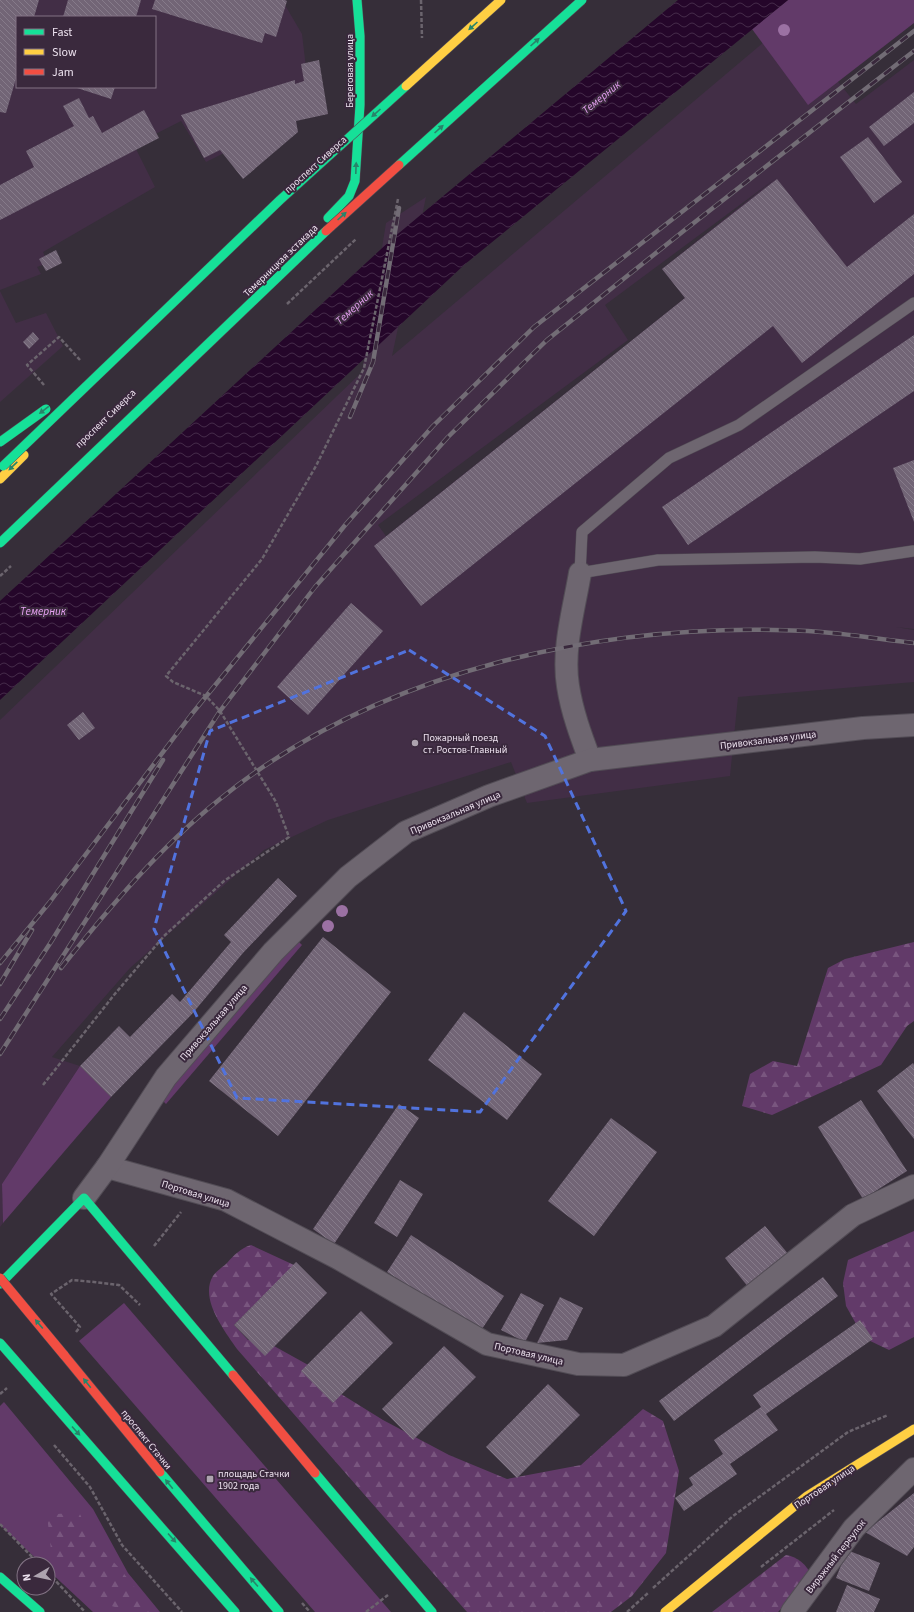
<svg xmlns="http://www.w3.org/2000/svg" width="914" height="1612" font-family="'Source Sans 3',sans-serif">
<defs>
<pattern id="forest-firs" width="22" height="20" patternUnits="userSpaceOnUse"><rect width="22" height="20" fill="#623a69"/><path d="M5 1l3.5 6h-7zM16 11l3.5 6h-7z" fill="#79567f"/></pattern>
<pattern id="water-waves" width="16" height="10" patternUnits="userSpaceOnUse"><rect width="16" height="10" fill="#25062a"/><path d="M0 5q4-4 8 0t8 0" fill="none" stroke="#452a49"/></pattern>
<pattern id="building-back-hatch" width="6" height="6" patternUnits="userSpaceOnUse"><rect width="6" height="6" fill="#726576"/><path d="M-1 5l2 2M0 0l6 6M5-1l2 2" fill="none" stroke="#867b8a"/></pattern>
</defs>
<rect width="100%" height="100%" fill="#362e39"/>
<!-- built -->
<g fill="#422e46" fill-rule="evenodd">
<path d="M 0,0 L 268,0 L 285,5 L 302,34 L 311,110 L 206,162 L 181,121 L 134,145 L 155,187 L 43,252 L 48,263 L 37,267 L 41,274 L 0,290 ZM 17,17 L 155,17 L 155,87 L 17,87 Z"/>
<path d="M 789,21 L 856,104 L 914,60 L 914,629 L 896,627 L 914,630 L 914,682 L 738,697 L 730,776 L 527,803 L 511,762 L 328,820 L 264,850 L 130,968 L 52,1057 L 80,1066 L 2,1184 L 3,1223 L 0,1227 L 0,720 L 362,372 L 386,223 L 426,197 L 392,356 ZM 776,178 L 662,269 L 685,298 L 386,536 L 378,525 L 628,340 L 605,305 Z"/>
<path d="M 0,291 L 16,323 L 46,313 L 63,346 L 0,402 Z"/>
</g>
<!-- green -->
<g fill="#623a69">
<path d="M 788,0 L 914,0 L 914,23 L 808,105 L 752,29 Z"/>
<path d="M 298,941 L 302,945 L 166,1104 L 161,1099 L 286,952 Z"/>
<path d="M 80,1066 L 111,1097 L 3,1223 L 2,1184 Z"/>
<path d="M 124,1303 L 391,1612 L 315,1612 L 79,1341 Z"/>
<path d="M 4,1402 L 93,1509 L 128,1573 L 160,1612 L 93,1612 L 48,1570 L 48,1564 L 42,1564 L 0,1525 L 0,1406 Z"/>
</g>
<!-- forest -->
<g fill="url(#forest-firs)">
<path d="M 914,942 L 914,1021 L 907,1026 L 881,1065 L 772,1115 L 742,1106 L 750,1074 L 773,1061 L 797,1066 L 828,968 L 845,959 Z"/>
<path d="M 914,1231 L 914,1337 L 889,1350 L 864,1338 L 846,1306 L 843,1283 L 848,1260 Z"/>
<path d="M 251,1245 L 294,1265 L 234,1325 L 248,1340 L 265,1341 L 310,1366 L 333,1389 L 383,1420 L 449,1455 L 507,1479 L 581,1465 L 643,1409 L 663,1421 L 679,1471 L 666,1553 L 632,1596 L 611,1612 L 467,1612 L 237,1349 C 225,1331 199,1299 213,1276 C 216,1271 223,1267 227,1263 C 234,1255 241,1248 251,1245 Z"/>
<path d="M 79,1512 L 91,1538 L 121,1570 L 154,1612 L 131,1612 L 102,1603 L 77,1584 L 51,1550 L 47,1515 Z"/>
<path d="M 786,1555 C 796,1556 808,1565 811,1576 L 778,1612 L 712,1612 Z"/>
</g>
<!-- water -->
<path fill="url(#water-waves)" d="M 678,0 L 788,0 L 464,265 L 0,700 L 0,601 L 393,238 Z"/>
<!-- building -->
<g fill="url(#building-back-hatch)">
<path d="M 0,0 L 39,0 L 34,17 L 17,17 L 17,75 L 6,113 L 0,112 Z"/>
<path d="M 68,0 L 141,0 L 136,17 L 63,17 Z"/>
<path d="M 155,0 L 285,0 L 287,1 L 276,37 L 265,33 L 262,43 L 152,9 Z"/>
<path d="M 319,60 L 328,114 L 296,121 L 298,132 L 243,179 L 220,150 L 204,158 L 181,115 L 295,80 L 295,84 L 304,81 L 301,64 Z"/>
<path d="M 74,87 L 115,87 L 111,99 Z"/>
<path d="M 914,92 L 914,123 L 884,146 L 869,127 Z"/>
<path d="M 79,98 L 89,118 L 93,116 L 102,133 L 144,110 L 159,138 L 0,220 L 0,185 L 34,167 L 26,151 L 74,126 L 63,106 Z"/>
<path d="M 868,137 L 902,182 L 874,203 L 840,157 Z"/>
<path d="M 777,179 L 847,267 L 914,214 L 914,274 L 802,363 L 773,326 L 421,606 L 374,546 L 685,298 L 662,269 Z"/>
<path d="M 56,250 L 62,263 L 46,271 L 39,259 Z"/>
<path d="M 33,332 L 39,339 L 29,349 L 23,342 Z"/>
<path d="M 914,335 L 914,391 L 688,545 L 662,507 Z"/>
<path d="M 914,460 L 914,522 L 893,468 Z"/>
<path d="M 351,603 L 383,631 L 308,715 L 277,687 Z"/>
<path d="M 83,712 L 95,728 L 79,740 L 67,725 Z"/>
<path d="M 278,878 L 297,896 L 243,953 L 192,1014 L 111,1097 L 80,1066 L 119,1026 L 130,1037 L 172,994 L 180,1002 L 231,942 L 224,935 Z"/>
<path d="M 323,937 L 391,992 L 278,1136 L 209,1081 Z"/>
<path d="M 464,1012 L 542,1074 L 507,1120 L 428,1060 Z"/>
<path d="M 913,1063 L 914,1065 L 914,1139 L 877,1091 Z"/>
<path d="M 861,1100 L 907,1171 L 863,1199 L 818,1127 Z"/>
<path d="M 399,1104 L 419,1118 L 334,1244 L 313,1229 Z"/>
<path d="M 611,1118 L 657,1152 L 594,1236 L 548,1201 Z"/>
<path d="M 400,1180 L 423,1194 L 397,1237 L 374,1223 Z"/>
<path d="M 765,1226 L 789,1255 L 749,1288 L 725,1258 Z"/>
<path d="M 411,1235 L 504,1296 L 480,1332 L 387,1272 Z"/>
<path d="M 296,1262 L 327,1293 L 265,1356 L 234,1325 Z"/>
<path d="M 823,1277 L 838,1296 L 674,1421 L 659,1401 Z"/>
<path d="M 521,1293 L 544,1305 L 525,1342 L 501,1330 Z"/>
<path d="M 560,1297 L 583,1308 L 567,1340 L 537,1343 Z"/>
<path d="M 361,1311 L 393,1343 L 333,1403 L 301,1371 Z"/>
<path d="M 860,1320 L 873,1339 L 766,1414 L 778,1430 L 730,1464 L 737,1474 L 684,1511 L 675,1498 L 693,1485 L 689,1478 L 723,1454 L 714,1440 L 761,1407 L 753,1395 Z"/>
<path d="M 444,1346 L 476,1377 L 413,1440 L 382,1409 Z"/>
<path d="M 548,1384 L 580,1415 L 517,1478 L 486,1447 Z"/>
<path d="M 914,1493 L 914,1547 L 907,1556 L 865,1532 Z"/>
<path d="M 847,1550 L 880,1563 L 869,1591 L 836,1578 Z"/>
<path d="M 847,1585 L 880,1599 L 874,1612 L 836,1612 Z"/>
</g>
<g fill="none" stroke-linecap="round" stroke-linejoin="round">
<defs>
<path id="lane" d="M 913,551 L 860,559 L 815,557 L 658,560 L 580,573 L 582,532 L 669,458 L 739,425 L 914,303"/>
<g id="street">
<path d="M 580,573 C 574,609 562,649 568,686 C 572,712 581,736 590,760"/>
<path d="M 107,1167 L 226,1200 L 338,1258 L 487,1344 L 578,1364 L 624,1365 L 714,1326 L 853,1215 L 914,1186"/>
<path d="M 84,1198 L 107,1167 L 166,1077 L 273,952 L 348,877 L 406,832 L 489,796 L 590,760 L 863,728 L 914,725"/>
<path d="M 792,1612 L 854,1528 L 914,1469"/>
</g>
<g id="fast">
<path d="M 328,218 L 349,196 L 355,181 L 360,105 L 360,36 L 357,0"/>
<path d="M 0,1284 L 84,1198 L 233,1375"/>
<path d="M 0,1343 L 235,1612"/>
<path d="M 160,1472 L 279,1612"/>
<path d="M 315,1473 L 432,1612"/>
<path d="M 0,1577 L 40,1612"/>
</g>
<g id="slow">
<path d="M 0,479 L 24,455"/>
<path d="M 665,1612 L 807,1496 L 914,1429"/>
</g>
<g id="jam">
<path d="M 64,1355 L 160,1472"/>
<path d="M 233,1375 L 315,1473"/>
</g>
</defs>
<!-- lane casing -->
<use href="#lane" stroke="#524c55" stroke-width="12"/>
<!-- street casing -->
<use href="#street" stroke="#524c55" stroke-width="24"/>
<!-- fast casing -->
<use href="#fast" stroke="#524c55" stroke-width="10"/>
<!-- slow casing -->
<use href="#slow" stroke="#524c55" stroke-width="10"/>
<!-- jam casing -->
<use href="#jam" stroke="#524c55" stroke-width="10"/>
<!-- path -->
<g stroke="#6b646d" stroke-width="2.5" stroke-dasharray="4 2" stroke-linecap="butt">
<path d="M 421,0 L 422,38"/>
<path d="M 287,304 L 356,239"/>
<path d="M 44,385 L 27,365 L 59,337 L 80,360"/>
<path d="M 0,576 L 11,566"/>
<path d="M 43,1085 L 114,995 L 164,936 L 224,881 L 289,837 L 276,802 L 220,711 L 206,696 L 173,682 L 166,676 L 262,559 L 316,466 L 364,368 L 398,199"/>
<path d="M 154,1246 L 181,1212"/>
<path d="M 76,1332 L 80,1327 L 51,1294 L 72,1280 L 94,1282 L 119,1285 L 140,1305"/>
<path d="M 0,1394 L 7,1388"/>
<path d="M 54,1445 L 90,1487 L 122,1545 L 182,1612"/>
<path d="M 0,1524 L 39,1564"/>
<path d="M 761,1567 L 834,1510"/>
<path d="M 48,1573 L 85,1612"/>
<path d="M 653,1588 L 733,1516 L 848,1432 L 888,1415"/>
<path d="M 302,1603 L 310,1612"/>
<path d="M 366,1612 L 388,1595"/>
<path d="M 627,1612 L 648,1593"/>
</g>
<!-- lane -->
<use href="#lane" stroke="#6e6670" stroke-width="11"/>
<!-- street -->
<use href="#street" stroke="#6e6670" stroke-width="22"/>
<!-- fast -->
<use href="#fast" stroke="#16e098" stroke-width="9"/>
<!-- slow -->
<use href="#slow" stroke="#ffcf43" stroke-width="9"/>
<!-- jam -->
<use href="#jam" stroke="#f24e42" stroke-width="9"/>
<defs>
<g id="rail">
<path d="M 350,417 L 373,362 L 399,208"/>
<path d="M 0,963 L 49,903 L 191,715 L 238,657 L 346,524 L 433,426 L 534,327 L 914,31"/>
<path d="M 61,968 C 109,908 160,847 220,799 C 380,669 605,621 808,631 C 843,633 879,639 914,643"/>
<path d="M 0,984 L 32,930"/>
<path d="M 0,1019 L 51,942 L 163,760"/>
<path d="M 0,1054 L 220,711 L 315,587 L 448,437 L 547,340 L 686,229 L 914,51"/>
</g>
</defs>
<!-- rail casing -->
<use href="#rail" stroke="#726c75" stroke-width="4.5"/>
<!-- rail -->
<use href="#rail" stroke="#3a293d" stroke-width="3" stroke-dasharray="9" stroke-linecap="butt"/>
<defs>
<g id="fast-bridge">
<path d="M 399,165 L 582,0"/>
<path d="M 0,442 L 46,409"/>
<path d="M 3,466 L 280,200 L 406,86"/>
<path d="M 0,543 L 326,231"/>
</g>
<path id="slow-bridge" d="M 406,86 L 501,0"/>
<g id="jam-bridge">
<path d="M 326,231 L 399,165"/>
<path d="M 0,1278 L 64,1355"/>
</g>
</defs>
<!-- fast-bridge casing -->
<use href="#fast-bridge" stroke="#524c55" stroke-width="10" stroke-linecap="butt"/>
<!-- slow-bridge casing -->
<use href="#slow-bridge" stroke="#524c55" stroke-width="10" stroke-linecap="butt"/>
<!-- jam-bridge casing -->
<use href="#jam-bridge" stroke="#524c55" stroke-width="10" stroke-linecap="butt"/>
<!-- fast-bridge -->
<use href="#fast-bridge" stroke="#16e098" stroke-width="9"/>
<!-- slow-bridge -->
<use href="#slow-bridge" stroke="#ffcf43" stroke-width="9"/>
<!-- jam-bridge -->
<use href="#jam-bridge" stroke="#f24e42" stroke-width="9"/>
</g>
<!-- trees -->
<g fill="#9b71a3">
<circle cx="784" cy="30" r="6"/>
<circle cx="342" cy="911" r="6"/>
<circle cx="328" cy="926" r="6"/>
</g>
<!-- one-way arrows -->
<defs><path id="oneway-solid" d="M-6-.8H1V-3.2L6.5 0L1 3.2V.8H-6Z"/></defs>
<g fill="#28846a">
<use href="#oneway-solid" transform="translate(473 26) rotate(138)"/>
<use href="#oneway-solid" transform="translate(535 42) rotate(-42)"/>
<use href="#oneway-solid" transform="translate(376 113) rotate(138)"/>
<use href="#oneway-solid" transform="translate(439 129) rotate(-42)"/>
<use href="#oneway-solid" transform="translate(356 168) rotate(-88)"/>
<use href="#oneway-solid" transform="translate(342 216) rotate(-42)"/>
<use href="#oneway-solid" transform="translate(44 410) rotate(143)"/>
<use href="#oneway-solid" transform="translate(13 466) rotate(136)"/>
<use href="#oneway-solid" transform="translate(39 1324) rotate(-130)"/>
<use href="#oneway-solid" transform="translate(87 1383) rotate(-129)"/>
<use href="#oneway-solid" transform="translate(76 1431) rotate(48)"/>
<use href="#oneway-solid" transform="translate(169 1484) rotate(-129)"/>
<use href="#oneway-solid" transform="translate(172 1538) rotate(48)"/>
<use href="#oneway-solid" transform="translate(254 1582) rotate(-131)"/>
</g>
<!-- marked area -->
<path fill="none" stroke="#5173de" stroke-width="3" stroke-dasharray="8 5" stroke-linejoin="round" d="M 409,650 L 545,736 L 626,911 L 480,1112 L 237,1098 L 154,929 L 210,731 Z"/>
<!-- markers -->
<g fill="#ada3af" stroke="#3a293d" stroke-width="1.5">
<circle cx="415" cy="743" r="4"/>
<rect x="206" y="1475" width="8" height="8" rx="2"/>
</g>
<g text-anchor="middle" stroke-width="4" stroke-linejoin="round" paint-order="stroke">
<!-- street labels -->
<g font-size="10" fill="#ede2ef" stroke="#3a293d">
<text transform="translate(349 71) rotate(-90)" y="4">Береговая улица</text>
<text transform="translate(315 164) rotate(-42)" y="4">проспект Сиверса</text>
<text transform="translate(280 260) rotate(-44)" y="4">Темерницкая эстакада</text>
<text transform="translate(105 418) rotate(-44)" y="4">проспект Сиверса</text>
<text transform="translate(768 739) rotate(-7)" y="4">Привокзальная улица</text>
<text transform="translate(455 812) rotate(-23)" y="4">Привокзальная улица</text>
<text transform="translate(213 1022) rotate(-49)" y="4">Привокзальная улица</text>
<text transform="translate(196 1193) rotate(17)" y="4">Портовая улица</text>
<text transform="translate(529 1353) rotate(13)" y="4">Портовая улица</text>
<text transform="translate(147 1439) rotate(51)" y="4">проспект Стачки</text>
<text transform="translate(824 1486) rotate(-34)" y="4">Портовая улица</text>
<text transform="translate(835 1556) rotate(-52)" y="4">Виражный переулок</text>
</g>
<!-- poi labels -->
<g font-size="10" fill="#ede2ef" stroke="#3a293d" text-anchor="start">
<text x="423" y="741">Пожарный поезд<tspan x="423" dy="12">ст. Ростов-Главный</tspan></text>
<text x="218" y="1477">площадь Стачки<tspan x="218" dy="12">1902 года</tspan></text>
</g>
<!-- water labels -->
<g font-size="11" font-style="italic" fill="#e6a1f2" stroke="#3a293d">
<text transform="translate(601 97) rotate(-39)" y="4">Темерник</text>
<text transform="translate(354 307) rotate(-42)" y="4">Темерник</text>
<text x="43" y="615">Темерник</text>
</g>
</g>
<!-- legend -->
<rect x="16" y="16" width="140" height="72" fill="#3a293d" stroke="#827384"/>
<rect x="24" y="29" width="20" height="6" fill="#16e098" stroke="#827384"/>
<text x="52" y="36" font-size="12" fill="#ede2ef">Fast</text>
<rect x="24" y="49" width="20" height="6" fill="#ffcf43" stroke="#827384"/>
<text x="52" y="56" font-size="12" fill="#ede2ef">Slow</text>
<rect x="24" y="69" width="20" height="6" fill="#f24e42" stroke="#827384"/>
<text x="52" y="76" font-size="12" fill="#ede2ef">Jam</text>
<!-- north arrow -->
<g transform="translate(36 1576) rotate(261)"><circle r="19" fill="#3a293d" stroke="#827384"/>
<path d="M0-3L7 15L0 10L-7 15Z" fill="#ada3af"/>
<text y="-6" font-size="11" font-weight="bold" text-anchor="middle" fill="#ede2ef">N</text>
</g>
</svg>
